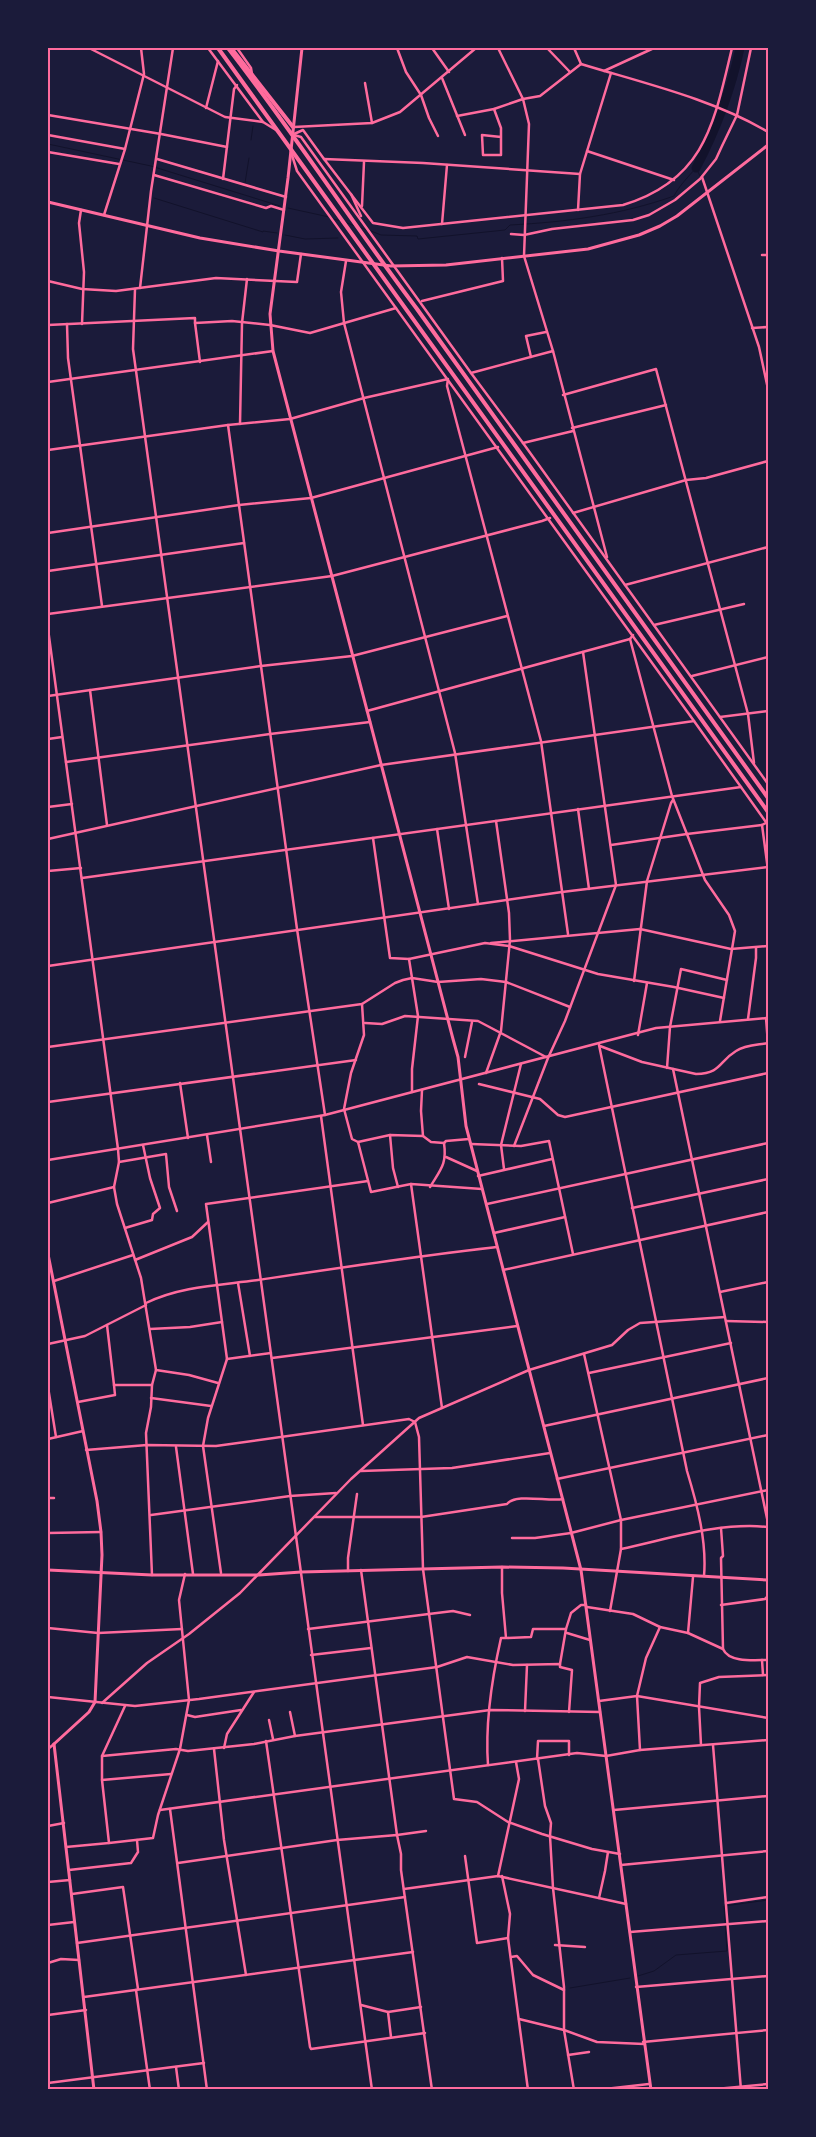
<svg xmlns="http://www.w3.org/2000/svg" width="816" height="2137" font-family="'PT Sans Narrow',sans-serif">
<rect width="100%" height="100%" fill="#1b1b3a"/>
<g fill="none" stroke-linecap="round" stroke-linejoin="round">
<!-- stream -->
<g stroke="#12122b" stroke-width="1">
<path d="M 251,140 L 253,126"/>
<path d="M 48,144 L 151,166 L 280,206"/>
<path d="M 245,183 L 249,158"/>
<path d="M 154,198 L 263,232 L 263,231 L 277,233"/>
<path d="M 288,208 L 329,217"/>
<path d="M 333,219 L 341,221"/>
<path d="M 347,223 L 355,226"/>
<path d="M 359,227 L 367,230"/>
<path d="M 371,231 L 381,235 L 417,236 L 418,239 L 505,230 L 510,225 C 567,222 620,215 674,196 C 679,186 688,177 696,168 L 700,176"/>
<path d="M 285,235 L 305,239 L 338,238"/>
<path d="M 638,1976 L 654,1971 L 676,1955 L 727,1951 L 724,1906 L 768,1900"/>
<path d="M 570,1988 L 630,1978"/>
</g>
<!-- river -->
<path stroke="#12122b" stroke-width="9" d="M 696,168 C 716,130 731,90 740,48"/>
<!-- minor -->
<g stroke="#ff6b9d" stroke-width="2.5">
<path d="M 89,48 L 225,117 L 263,122 L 276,130"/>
<path d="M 208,48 L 263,122"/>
<path d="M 237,48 L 251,68 L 252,74"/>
<path d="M 397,48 L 406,72 L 421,95 L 429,118 L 438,136"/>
<path d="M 432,48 L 449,72"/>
<path d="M 498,48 L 523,99 L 529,124 L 524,256 L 553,351 L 607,557"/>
<path d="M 547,48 L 570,72"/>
<path d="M 574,48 L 581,64"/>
<path d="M 581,64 C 643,83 713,99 768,132"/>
<path d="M 604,71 L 654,48"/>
<path d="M 611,73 L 580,174 L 423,163 L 324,159 L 373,223 L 403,228 L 623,205 C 706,180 714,122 732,48"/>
<path d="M 442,78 L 465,135"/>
<path d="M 365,83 L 372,123"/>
<path d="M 206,108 L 218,61"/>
<path d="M 494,109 L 501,128 L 501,137 L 482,135 L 483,155 L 501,155 L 501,137"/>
<path d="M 48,115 L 161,134 L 227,147"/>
<path d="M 457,116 L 494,109 L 523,99 L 540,96 L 581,64"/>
<path d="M 294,127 L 372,123 L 400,112 L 476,48"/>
<path d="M 294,134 L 303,130 L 324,159"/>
<path d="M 48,135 L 125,149"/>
<path d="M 294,135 L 301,137 L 471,373"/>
<path d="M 587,151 L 674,180"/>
<path d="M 48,152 L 119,164"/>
<path d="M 157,159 L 286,197"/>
<path d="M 154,175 L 266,208 L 271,206 L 284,210"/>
<path d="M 702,177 L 759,347 L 768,389"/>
<path d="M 223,179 L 234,89 L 237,85"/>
<path d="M 351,194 L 361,216"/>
<path d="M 362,206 L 364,162"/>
<path d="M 81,210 L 79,223 L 84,272 L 82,324"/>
<path d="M 578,210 L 580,174"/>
<path d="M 104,215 L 125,149 L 144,74 L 141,48"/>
<path d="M 442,224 L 447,165"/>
<path d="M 511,234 L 524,235 L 552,229 L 633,220 L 649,215 L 675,200 L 700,179 L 716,159 L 722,146 L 737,115 L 751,48"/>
<path d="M 762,255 L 768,255"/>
<path d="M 346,261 L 341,292 L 344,323 L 455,753 L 478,904"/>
<path d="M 48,281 L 82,289 L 116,291 L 216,278 L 297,282 L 301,254"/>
<path d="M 140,288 L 151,191 L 173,48"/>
<path d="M 135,289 L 133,349 L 372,2090"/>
<path d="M 422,301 L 503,281 L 502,258"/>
<path d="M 195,323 L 200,362"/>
<path d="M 67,324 L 68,358 L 102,606"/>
<path d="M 48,325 L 195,318 L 195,323 L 232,321 L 270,325 L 310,333 L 396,308"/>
<path d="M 752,328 L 768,327"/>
<path d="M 553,351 L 471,373 L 523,443 L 573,431"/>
<path d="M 531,357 L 526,336 L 546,332"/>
<path d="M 48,382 L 273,351"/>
<path d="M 563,395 L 656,369 L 748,714 L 754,763"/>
<path d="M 240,424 L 242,323 L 247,279"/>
<path d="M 228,425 L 297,929 L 325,1115"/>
<path d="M 572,428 L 666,405"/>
<path d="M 523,443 L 768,784"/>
<path d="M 48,450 L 228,425 L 290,419 L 364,398 L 448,379 L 447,386 L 541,741 L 568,934"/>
<path d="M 573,513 L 686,480 L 706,478 L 768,461"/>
<path d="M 48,533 L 239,505 L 311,498 L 498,447"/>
<path d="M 48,571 L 244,543"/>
<path d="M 625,585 L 768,547"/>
<path d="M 48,614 L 332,576 L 542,521 L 550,518"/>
<path d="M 654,625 L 744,604"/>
<path d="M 48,629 L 118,1149 L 119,1162 L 114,1187 L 117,1204 L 141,1278 L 156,1370 L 189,1375 L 218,1383"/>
<path d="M 633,635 L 630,639 L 672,796 L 705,880 L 729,915 L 735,931 L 720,1021"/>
<path d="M 692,676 L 768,657"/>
<path d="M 90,690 L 107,825"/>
<path d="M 48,696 L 261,666 L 352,656 L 507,616"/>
<path d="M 367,711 L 630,639"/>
<path d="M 720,717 L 768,711"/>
<path d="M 694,721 L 768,825"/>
<path d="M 48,739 L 62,737"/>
<path d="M 66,762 L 270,734 L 370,722"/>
<path d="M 48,807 L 72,804"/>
<path d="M 578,809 L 589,889"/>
<path d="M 762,825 L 768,870"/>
<path d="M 437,829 L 449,909"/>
<path d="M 373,838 L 390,958 L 409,959 L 485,943 L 509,946 L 598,974 L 674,987 L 724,998"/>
<path d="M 48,839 L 381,765 L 694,721 L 297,171 L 291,152"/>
<path d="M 611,845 L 687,834 L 762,825 L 766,823"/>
<path d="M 48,871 L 81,868"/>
<path d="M 82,878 L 741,787"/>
<path d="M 491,943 L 640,929 L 731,949 L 768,946"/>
<path d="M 409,959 L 418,1016 L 412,1069 L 412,1092"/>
<path d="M 48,966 L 562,892 L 768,867"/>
<path d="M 634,981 L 647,881 L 671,803 L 673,800"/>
<path d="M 362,1004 L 364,1035 L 351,1073 L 344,1109 L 352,1139 L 358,1142 L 390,1135 L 423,1136 L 431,1142 L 444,1143 L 446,1141 L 469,1139"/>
<path d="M 766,1018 L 768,1044"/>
<path d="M 748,1019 L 756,958 L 756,948"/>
<path d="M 365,1023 L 382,1024 L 405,1016 L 478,1021 L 546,1057"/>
<path d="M 638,1035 L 647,983"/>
<path d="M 599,1045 L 687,1471 C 697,1504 707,1541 704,1576"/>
<path d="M 600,1046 L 642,1062 L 696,1074 C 722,1073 718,1062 736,1051 C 745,1045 758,1045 768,1043"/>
<path d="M 48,1047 L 362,1004 L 395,983 L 403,980 L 412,978 L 438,982 L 481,979 L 506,982 L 570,1007"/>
<path d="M 465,1057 L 472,1022"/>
<path d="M 667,1068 L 670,1027 L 681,969 L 727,980"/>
<path d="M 673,1069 L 768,1523"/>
<path d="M 486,1073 L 501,1031 L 510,940 L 509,913 L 496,821"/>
<path d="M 180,1083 L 188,1138"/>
<path d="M 479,1084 L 540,1099 L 558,1115 L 565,1117 L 768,1073"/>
<path d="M 422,1090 L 421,1111 L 423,1136"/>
<path d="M 48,1102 L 356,1060"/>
<path d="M 321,1116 L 363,1425"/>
<path d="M 207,1135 L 211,1162"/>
<path d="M 390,1135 L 393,1168 L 398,1187"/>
<path d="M 358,1142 L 371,1192 L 411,1184 L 482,1189"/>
<path d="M 471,1144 L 521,1146 L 549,1141 L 573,1254"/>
<path d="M 514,1146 L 548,1058 L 565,1021 L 616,885 L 583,652"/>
<path d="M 446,1157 L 477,1171"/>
<path d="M 48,1160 L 325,1115 L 656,1028 L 768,1018"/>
<path d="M 119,1162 L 166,1154 L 169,1187 L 177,1211"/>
<path d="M 504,1169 L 501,1145 L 521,1064"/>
<path d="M 478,1176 L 552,1159"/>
<path d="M 411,1184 L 442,1408"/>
<path d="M 430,1187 C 441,1169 447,1164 444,1143"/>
<path d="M 48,1203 L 114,1187"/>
<path d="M 487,1204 L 768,1143"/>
<path d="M 632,1208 L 768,1179"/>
<path d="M 125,1228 L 152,1220 L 153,1214 L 160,1208 L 150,1178 L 143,1145"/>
<path d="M 494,1233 L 565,1217"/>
<path d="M 135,1260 L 192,1237 L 208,1222"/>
<path d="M 503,1270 L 768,1212"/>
<path d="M 54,1281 L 133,1255"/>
<path d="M 238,1283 L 250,1356"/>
<path d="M 720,1292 L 768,1282"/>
<path d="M 146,1303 C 180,1286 222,1285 258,1280 C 338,1268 417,1256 497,1247"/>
<path d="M 726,1321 L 768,1322"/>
<path d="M 107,1325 L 114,1385"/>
<path d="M 150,1329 L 190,1327 L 222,1322"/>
<path d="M 48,1344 L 85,1336 L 146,1305"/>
<path d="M 584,1354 L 621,1520 L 621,1549 L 610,1611"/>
<path d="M 272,1358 L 517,1326"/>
<path d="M 227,1359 L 271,1353"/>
<path d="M 589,1373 L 731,1343"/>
<path d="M 48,1387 L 56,1437"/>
<path d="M 151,1398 L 211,1406"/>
<path d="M 78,1402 L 115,1395 L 114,1385 L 152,1385"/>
<path d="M 544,1426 L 768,1378"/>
<path d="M 48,1439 L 83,1431"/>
<path d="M 176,1447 L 193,1574"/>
<path d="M 86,1450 L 147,1445 L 216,1446 L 409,1419 L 415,1422 L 419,1437 L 423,1569 L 454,1799 L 477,1802 L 508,1822 L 542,1834 L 592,1849 L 620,1854"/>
<path d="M 361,1471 L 452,1468 L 550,1453"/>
<path d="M 557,1479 L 768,1435"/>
<path d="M 48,1498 L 54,1498"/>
<path d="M 151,1515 L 290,1496 L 336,1493"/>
<path d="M 315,1517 L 421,1517 L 507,1504 C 516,1493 549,1502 563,1499"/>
<path d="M 721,1528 L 723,1556 L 721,1558 L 723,1649"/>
<path d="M 48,1533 L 101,1532"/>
<path d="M 512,1538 L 535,1538 L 571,1533 L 621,1520 L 768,1490"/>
<path d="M 621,1549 C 669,1539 718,1522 768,1527"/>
<path d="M 361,1570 L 397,1835 L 426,1831"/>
<path d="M 348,1571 L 348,1558 L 357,1494"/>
<path d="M 221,1573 L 203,1446 L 208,1418 L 227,1359 L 206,1204 L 368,1181"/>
<path d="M 152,1575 L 146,1433 L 151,1407 L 152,1385 L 156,1370"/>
<path d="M 721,1605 L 765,1599 L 768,1596"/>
<path d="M 587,1607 L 633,1614 L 660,1627 L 688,1633 L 723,1649 C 729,1663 755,1660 768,1660"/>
<path d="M 48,1628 L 98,1633 L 182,1629"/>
<path d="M 308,1629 L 453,1611 L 470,1615"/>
<path d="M 567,1633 L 590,1640"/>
<path d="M 688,1633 L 693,1577"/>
<path d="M 507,1638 L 531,1637 L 533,1629 L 566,1629 L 571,1613 L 581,1605 L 586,1605"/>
<path d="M 311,1655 L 371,1648"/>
<path d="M 762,1660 L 763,1675"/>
<path d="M 560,1664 L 566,1629"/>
<path d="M 48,1697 L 135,1706 L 199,1699 L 437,1667 L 467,1657 L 513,1665 L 560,1664 L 560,1667 L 572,1670 L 569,1712"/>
<path d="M 599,1701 L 637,1696 L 768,1718"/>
<path d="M 102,1703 L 147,1663 L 189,1634 L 240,1593 L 351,1479 L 419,1418 L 529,1370 L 612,1345 L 628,1330 L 640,1323 L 725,1317"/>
<path d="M 525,1711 L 527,1665"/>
<path d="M 290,1712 L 295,1736"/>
<path d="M 187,1715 L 195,1717 L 241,1710"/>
<path d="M 269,1720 L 273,1739"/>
<path d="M 266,1741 L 310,2047 L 311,2049 L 425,2033"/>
<path d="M 701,1745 L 699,1707 L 700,1683 L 719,1677 L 768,1675"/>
<path d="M 713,1745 L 741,2090"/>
<path d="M 224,1748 L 227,1734 L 254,1692"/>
<path d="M 48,1749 L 54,1744"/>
<path d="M 214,1749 L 224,1840 L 246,1975"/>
<path d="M 640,1750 L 637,1696 L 646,1658 L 660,1627"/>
<path d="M 102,1756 L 176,1749 L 188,1751 L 254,1744 L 295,1736 L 490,1710 L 600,1712"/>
<path d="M 537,1759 L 538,1741 L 569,1741 L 569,1755"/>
<path d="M 538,1759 L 545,1806 L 551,1823 L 550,1836 L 553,1888 L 564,1987 L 564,2030 L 574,2090"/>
<path d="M 488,1765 C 485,1724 492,1678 501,1638 L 506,1638 L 502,1593 L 502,1567"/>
<path d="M 102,1780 L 171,1774"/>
<path d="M 170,1809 L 207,2090"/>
<path d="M 160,1810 L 577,1753 L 606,1756 L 640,1750 L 768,1740"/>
<path d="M 614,1810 L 768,1796"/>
<path d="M 48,1826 L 64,1823"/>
<path d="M 109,1843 L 153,1838 L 158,1815 L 180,1749 L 189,1700 L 179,1600 L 185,1574"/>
<path d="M 66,1847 L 109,1843 L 102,1780 L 102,1756 L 125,1706"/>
<path d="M 465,1856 L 477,1943 L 508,1938"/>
<path d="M 178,1863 L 337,1840 L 397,1835 L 401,1854 L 401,1870 L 432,2090"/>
<path d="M 621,1865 L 768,1851"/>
<path d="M 69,1870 L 131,1863 L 138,1852 L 137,1840"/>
<path d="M 498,1876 L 519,1779 L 516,1762"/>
<path d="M 502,1876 L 510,1914 L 508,1938 L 528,2090"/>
<path d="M 48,1882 L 70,1880"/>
<path d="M 404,1889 L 498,1876 L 626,1904"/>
<path d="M 72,1894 L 123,1887 L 138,1989"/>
<path d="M 599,1898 L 605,1871 L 608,1852"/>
<path d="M 726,1903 L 768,1897"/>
<path d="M 48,1925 L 74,1922"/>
<path d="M 630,1932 L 768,1921"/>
<path d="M 77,1943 L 405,1897"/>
<path d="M 555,1945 L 585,1947"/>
<path d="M 511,1957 L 517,1956 L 533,1975 L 564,1990"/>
<path d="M 48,1963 L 61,1959 L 79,1960"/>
<path d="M 636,1987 L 768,1976"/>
<path d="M 136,1990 L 150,2090"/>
<path d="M 84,1997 L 413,1952"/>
<path d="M 361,2005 L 388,2012 L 421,2007"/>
<path d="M 388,2012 L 391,2037"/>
<path d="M 48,2015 L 86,2010"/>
<path d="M 519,2019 L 564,2030 L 597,2042 L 644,2044"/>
<path d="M 643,2042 L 768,2030"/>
<path d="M 568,2055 L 589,2052"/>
<path d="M 176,2067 L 179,2090"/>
<path d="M 48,2083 L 204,2063"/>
<path d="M 596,2090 L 649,2084"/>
<path d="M 705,2090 L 768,2084"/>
</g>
<!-- tertiary -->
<g stroke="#ff6b9d" stroke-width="3">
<path d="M 48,54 L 48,48"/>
<path d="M 54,1744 L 94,2090"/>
</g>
<!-- secondary -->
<g stroke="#ff6b9d" stroke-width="3">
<path d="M 302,48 L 288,178 L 270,314 L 273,351 L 453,1039 L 458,1057 L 466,1126 L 581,1570 L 651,2090"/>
<path d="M 48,202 L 200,238 L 279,251 L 391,266 L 446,265 L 588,249 L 639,235 L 660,226 L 677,216 L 768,145"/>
<path d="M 48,1254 L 97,1501 L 101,1532 L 102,1555 L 95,1702 L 89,1712 L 54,1744"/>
<path d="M 48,1570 L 152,1575 L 259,1575 L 301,1572 L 502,1567 L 563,1568 L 768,1580"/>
</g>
<!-- trunk -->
<g stroke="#ff6b9d" stroke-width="4">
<path d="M 218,48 L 768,812"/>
<path d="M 228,48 C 294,133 352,223 417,309 L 768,798"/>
<path d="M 231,48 L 293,127"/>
</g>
</g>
<!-- border -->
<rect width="816" height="2137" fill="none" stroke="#1b1b3a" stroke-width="98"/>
<rect x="49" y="49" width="718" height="2039" fill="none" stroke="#ff6b9d" stroke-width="2"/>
</svg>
